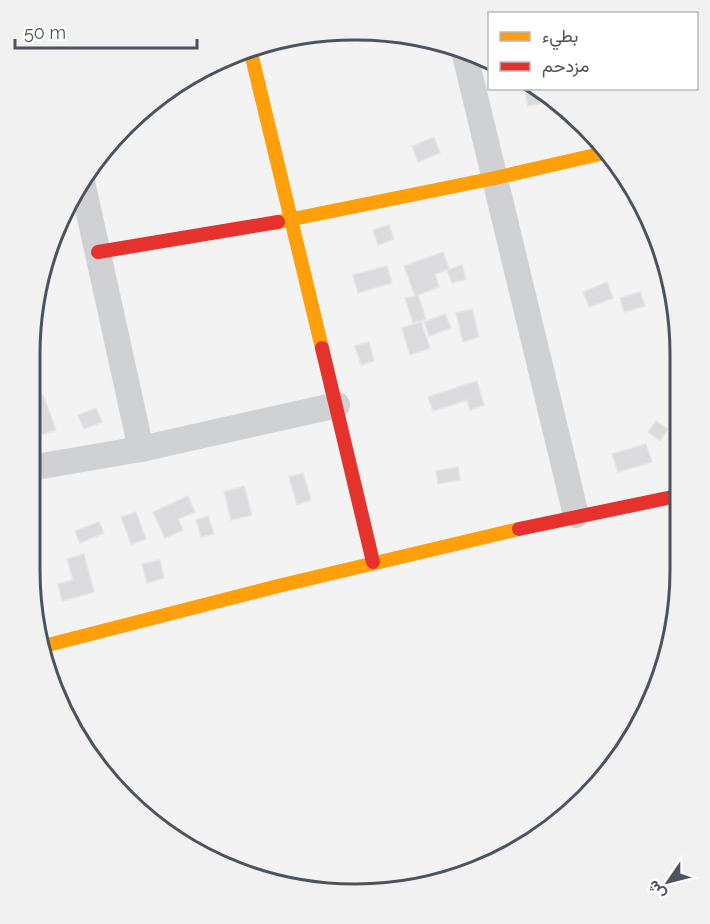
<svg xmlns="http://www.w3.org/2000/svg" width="710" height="924" font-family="Raleway,Vazirmatn,sans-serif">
<rect width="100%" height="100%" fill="#f3f3f3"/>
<!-- building -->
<g fill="#dbdbdd" stroke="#e5e5e5" stroke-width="1.5">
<path d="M 524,88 L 537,88 L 540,104 L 528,106 Z"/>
<path d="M 434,137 L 440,153 L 418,162 L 412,146 Z"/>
<path d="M 389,225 L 394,239 L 378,245 L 373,230 Z"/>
<path d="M 443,252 L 449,269 L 435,274 L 439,287 L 415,296 L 404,266 Z"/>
<path d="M 462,265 L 466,279 L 452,283 L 447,270 Z"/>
<path d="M 387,266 L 392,283 L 358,293 L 353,275 Z"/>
<path d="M 607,282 L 613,298 L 589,307 L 583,292 Z"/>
<path d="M 640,292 L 645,306 L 624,312 L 620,298 Z"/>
<path d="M 418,295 L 426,319 L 413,323 L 405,298 Z"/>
<path d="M 472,309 L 479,337 L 463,342 L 456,313 Z"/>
<path d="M 445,314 L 451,328 L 429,336 L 424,322 Z"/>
<path d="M 421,322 L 430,348 L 410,355 L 402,328 Z"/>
<path d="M 369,342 L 374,361 L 361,365 L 355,346 Z"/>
<path d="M 477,381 L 484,405 L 470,410 L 467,400 L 433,411 L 428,397 Z"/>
<path d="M 43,395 L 56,430 L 30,439 L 30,399 Z"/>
<path d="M 96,408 L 102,422 L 84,429 L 78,415 Z"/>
<path d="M 656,421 L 668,429 L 660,441 L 648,432 Z"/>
<path d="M 646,444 L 652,462 L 618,472 L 612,454 Z"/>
<path d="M 458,467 L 460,480 L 438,484 L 436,471 Z"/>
<path d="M 303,473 L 311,500 L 297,505 L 289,477 Z"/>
<path d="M 244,486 L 252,515 L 231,520 L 224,492 Z"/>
<path d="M 188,496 L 195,512 L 178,519 L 183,530 L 165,538 L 153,512 Z"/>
<path d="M 136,512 L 146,539 L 131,544 L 121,517 Z"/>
<path d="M 208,516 L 214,534 L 201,537 L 196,520 Z"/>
<path d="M 99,522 L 104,533 L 80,543 L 75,531 Z"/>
<path d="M 84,554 L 94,592 L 62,601 L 58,584 L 73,580 L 67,559 Z"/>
<path d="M 160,560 L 164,578 L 147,583 L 142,564 Z"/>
</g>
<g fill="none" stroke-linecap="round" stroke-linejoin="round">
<!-- street -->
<g stroke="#cfd1d3" stroke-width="26">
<path d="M 465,55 L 576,515"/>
<path d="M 83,186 L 141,449"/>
<path d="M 30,468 L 141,449 L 337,405"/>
</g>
<!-- slow -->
<g stroke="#ff9f0a" stroke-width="14">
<path d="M 251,53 L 322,348"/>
<path d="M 278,222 L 495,178 L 604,153"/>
<path d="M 40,647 L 278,586 L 519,529"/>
</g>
<!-- jam -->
<g stroke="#e5322d" stroke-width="14">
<path d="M 98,252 L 278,222"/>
<path d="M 322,348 L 373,562"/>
<path d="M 519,529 L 677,496"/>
</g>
</g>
<!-- crop -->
<path d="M0 0H710V924H0ZM354 40H356A314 314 0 0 1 670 354V570A314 314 0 0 1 356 884H354A314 314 0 0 1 40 570V354A314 314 0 0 1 354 40Z" fill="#f1f1f2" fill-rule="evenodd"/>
<path fill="none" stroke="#4c535d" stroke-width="3" d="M354 40H356A314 314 0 0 1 670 354V570A314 314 0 0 1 356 884H354A314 314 0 0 1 40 570V354A314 314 0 0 1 354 40Z"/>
<!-- legend -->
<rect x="488" y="12" width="210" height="78" fill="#ffffff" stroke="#b7babe" stroke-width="1.5"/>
<rect x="500" y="32" width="30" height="9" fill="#ff9f0a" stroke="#b7babe" stroke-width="1.5"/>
<text x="542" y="42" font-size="18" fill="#4c535d">بطيء</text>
<rect x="500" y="62" width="30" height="9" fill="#e5322d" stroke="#b7babe" stroke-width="1.5"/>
<text x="542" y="72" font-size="18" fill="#4c535d">مزدحم</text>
<!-- north arrow -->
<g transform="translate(668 882) rotate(235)" stroke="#ffffff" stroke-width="4.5" paint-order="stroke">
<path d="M0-4.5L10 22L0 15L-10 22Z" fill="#4c535d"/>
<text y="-9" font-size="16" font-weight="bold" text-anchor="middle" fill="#4c535d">ش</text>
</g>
<!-- scale -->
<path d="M15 39v9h182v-9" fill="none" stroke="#4c535d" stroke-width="3"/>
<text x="24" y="39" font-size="18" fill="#4c535d" stroke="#ffffff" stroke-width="4.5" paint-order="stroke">50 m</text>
</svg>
